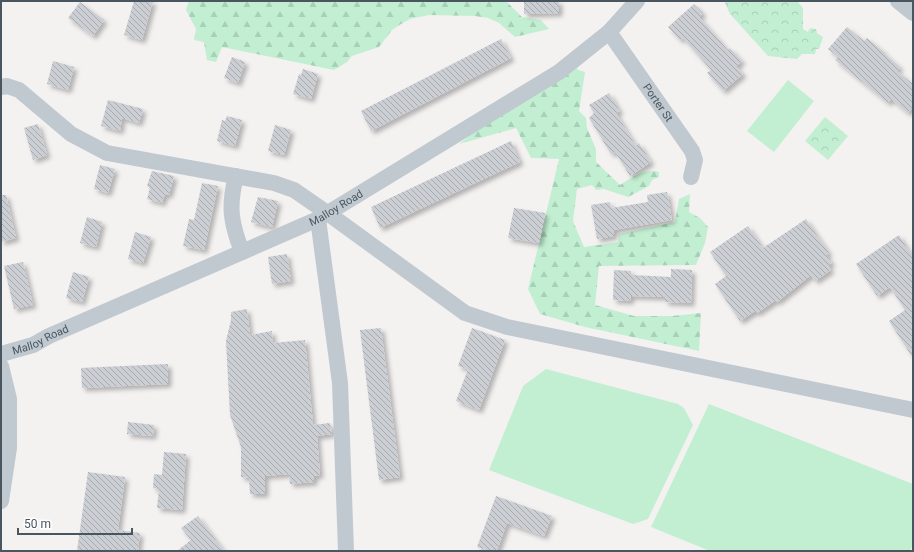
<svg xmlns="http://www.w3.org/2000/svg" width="914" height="552" font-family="Roboto,sans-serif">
<defs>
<pattern id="forest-firs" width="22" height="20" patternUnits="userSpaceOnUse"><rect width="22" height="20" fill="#c2efd2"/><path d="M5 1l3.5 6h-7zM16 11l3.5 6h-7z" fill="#a8cfb7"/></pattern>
<pattern id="park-crowns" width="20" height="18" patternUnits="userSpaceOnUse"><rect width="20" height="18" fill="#c2efd2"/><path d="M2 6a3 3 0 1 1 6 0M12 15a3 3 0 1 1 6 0" fill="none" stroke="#a8cfb7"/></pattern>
<pattern id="building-back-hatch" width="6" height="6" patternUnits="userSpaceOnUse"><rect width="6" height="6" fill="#cbced3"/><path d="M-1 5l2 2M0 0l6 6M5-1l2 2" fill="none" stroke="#a7aaae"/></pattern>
<filter id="shadow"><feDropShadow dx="3.5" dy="3.5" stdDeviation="2" flood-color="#0004"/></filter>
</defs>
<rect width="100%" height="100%" fill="#f4f1f1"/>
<!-- forest -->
<g fill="url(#forest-firs)">
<path d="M 189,1 L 506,1 L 522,17 L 541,20 L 549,29 L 515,37 L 499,23 L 488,18 L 475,16 L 429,15 L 410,19 L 401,24 L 392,30 L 379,47 L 352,56 L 347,62 L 334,70 L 222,47 L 216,62 L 207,60 L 204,42 L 194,40 L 196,29 L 186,10 Z"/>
<path d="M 576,65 L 578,70 L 585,72 L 579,111 L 586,118 L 587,128 L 596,149 L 596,162 L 620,185 C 631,178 645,168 659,172 L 659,177 L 652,180 L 649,186 L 628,197 L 604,189 L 596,190 L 592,185 L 577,189 L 573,221 L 584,247 L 618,242 L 619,234 L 675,222 L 679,199 L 690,194 L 689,212 L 700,218 L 708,227 L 705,243 L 696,265 L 599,266 L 595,305 L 634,316 L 672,316 L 701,313 L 699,351 L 585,327 L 540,314 L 528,289 L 559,159 L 531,158 L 516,128 L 459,144 L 491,120 Z"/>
</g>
<!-- park -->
<g fill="url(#park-crowns)">
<path d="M 727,1 L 797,1 L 803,8 L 803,29 L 808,32 L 810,28 L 816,29 L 817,33 L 823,37 L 819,49 L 816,49 L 815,54 L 802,54 L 797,59 L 768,56 L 730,14 L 725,3 Z"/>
<path d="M 825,117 L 848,136 L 828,160 L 805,141 Z"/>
</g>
<!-- pitch -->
<g fill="#c2efd2">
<path d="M 788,80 L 814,101 L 774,152 L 747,131 Z"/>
<path d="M 546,369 L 678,404 L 684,408 L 693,425 L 648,519 L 633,524 L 489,470 L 523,386 Z"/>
<path d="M 709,404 L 913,484 L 913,545 L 910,551 L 710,551 L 651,527 Z"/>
</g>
<!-- building -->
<g fill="url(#building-back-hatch)" filter="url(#shadow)">
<path d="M 134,1 L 153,1 L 142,40 L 124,35 Z"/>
<path d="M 524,1 L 559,1 L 559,13 L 524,14 Z"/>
<path d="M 80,2 L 104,20 L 93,36 L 68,18 Z"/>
<path d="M 694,4 L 703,13 L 699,17 L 728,50 L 730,48 L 742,61 L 736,66 L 743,74 L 723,91 L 707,73 L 711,70 L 683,38 L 680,40 L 668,27 Z"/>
<path d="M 847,27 L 864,41 L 867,38 L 884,52 L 884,53 L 900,67 L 897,71 L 913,84 L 913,107 L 908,113 L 891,99 L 888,103 L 835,60 L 838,57 L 828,49 Z"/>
<path d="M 501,39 L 511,58 L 371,131 L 361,111 Z"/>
<path d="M 232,57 L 245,62 L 238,83 L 224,78 Z"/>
<path d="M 53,61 L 74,67 L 68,90 L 47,84 Z"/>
<path d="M 303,69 L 318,74 L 311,99 L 293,94 L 299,74 L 301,75 Z"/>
<path d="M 609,93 L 620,111 L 616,113 L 636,146 L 639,143 L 651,162 L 630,176 L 615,152 L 611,154 L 589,118 L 594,113 L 589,105 Z"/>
<path d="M 108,100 L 143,109 L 139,123 L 122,118 L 120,131 L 101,126 Z"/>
<path d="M 227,116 L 242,120 L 235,146 L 217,141 L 222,120 L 225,121 Z"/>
<path d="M 38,124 L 47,155 L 33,160 L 24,128 Z"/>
<path d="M 275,125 L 291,130 L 284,155 L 268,151 Z"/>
<path d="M 511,141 L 520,162 L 380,228 L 371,207 Z"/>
<path d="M 100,165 L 115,169 L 108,193 L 94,189 Z"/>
<path d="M 152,171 L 174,176 L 169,195 L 165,194 L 162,203 L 147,199 L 150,188 L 147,186 Z"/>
<path d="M 202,183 L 218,186 L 204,250 L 183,246 L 189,219 L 194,220 Z"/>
<path d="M 667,192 L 672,220 L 614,230 L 614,236 L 597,239 L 591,205 L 610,202 L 611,208 L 648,202 L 647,195 Z"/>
<path d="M 1,195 L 6,195 L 16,238 L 1,242 Z"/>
<path d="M 258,197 L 278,201 L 272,227 L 251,222 Z"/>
<path d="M 514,208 L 545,213 L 539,243 L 508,238 Z"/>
<path d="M 87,217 L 102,222 L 96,247 L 80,243 Z"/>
<path d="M 806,219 L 829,253 L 826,255 L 832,263 L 828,265 L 831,270 L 815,281 L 811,275 L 777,302 L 776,300 L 757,313 L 755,311 L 740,321 L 715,284 L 726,276 L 710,252 L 748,226 L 763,248 Z"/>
<path d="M 135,232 L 151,237 L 143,263 L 128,259 Z"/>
<path d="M 899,235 L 913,257 L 913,358 L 889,321 L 905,310 L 890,287 L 877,296 L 856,264 Z"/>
<path d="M 287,254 L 291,281 L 272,284 L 268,257 Z"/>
<path d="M 23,262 L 33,305 L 14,309 L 4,266 Z"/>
<path d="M 671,269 L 692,270 L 691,303 L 665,302 L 665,297 L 631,296 L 630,301 L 613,300 L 614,270 L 631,271 L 631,275 L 671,277 Z"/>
<path d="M 73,272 L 89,277 L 82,302 L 66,298 Z"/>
<path d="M 247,309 L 250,335 L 272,331 L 273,343 L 305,340 L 313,425 L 330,423 L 332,434 L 317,436 L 320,475 L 314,476 L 314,482 L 290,484 L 289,474 L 265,476 L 265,494 L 250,494 L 249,478 L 241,477 L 241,447 L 230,415 L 226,341 L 231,320 L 231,312 Z"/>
<path d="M 381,328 L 400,477 L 379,480 L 360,330 Z"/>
<path d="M 472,328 L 505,340 L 479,410 L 456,401 L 468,369 L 458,366 Z"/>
<path d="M 168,364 L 168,384 L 82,388 L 81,368 Z"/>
<path d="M 128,422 L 154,425 L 153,436 L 127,434 Z"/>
<path d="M 164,452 L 186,454 L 182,510 L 157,508 L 159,489 L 153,488 L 154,474 L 162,475 Z"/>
<path d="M 88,472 L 125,477 L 118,530 L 140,533 L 138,551 L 77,551 Z"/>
<path d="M 496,496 L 552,516 L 544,536 L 507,523 L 497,551 L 490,551 L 477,547 Z"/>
<path d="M 198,516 L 224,551 L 177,551 L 191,540 L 181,528 Z"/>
</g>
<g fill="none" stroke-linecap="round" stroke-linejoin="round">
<!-- minor -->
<g stroke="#c0c9d0" stroke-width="16">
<path d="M 898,1 L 913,13"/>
<path id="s1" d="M 609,32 L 692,151 L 695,160 L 691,177"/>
<path d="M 1,87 L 7,86 L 19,90 L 71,134 L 107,153 L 274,183 L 294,190 L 333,217 L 465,313 L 507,327 L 913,410"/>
<path d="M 236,176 C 228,207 231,223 242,252"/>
<path d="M 318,219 L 340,383 L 346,551"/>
<path id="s2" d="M 1,354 L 33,345 L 49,336 L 318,219 L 559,72 L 609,32 L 637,1"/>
<path d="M 1,366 L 9,399 L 9,448 L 1,501"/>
</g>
</g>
<g text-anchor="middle" stroke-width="3" stroke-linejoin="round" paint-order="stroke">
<!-- street labels -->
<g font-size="11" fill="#49555f" stroke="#fff">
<text dy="4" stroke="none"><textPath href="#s1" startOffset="86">Porter St</textPath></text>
<text dy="4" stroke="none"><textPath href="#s2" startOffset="366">Malloy Road</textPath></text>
<text dy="4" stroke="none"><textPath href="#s2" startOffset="42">Malloy Road</textPath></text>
</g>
</g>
<!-- border -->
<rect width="914" height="552" fill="none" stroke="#49555f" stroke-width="4"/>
<!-- scale -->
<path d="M18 528v6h114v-6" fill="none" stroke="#49555f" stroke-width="2"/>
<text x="24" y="528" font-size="12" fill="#49555f" stroke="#ffffff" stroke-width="3" paint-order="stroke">50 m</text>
</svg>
